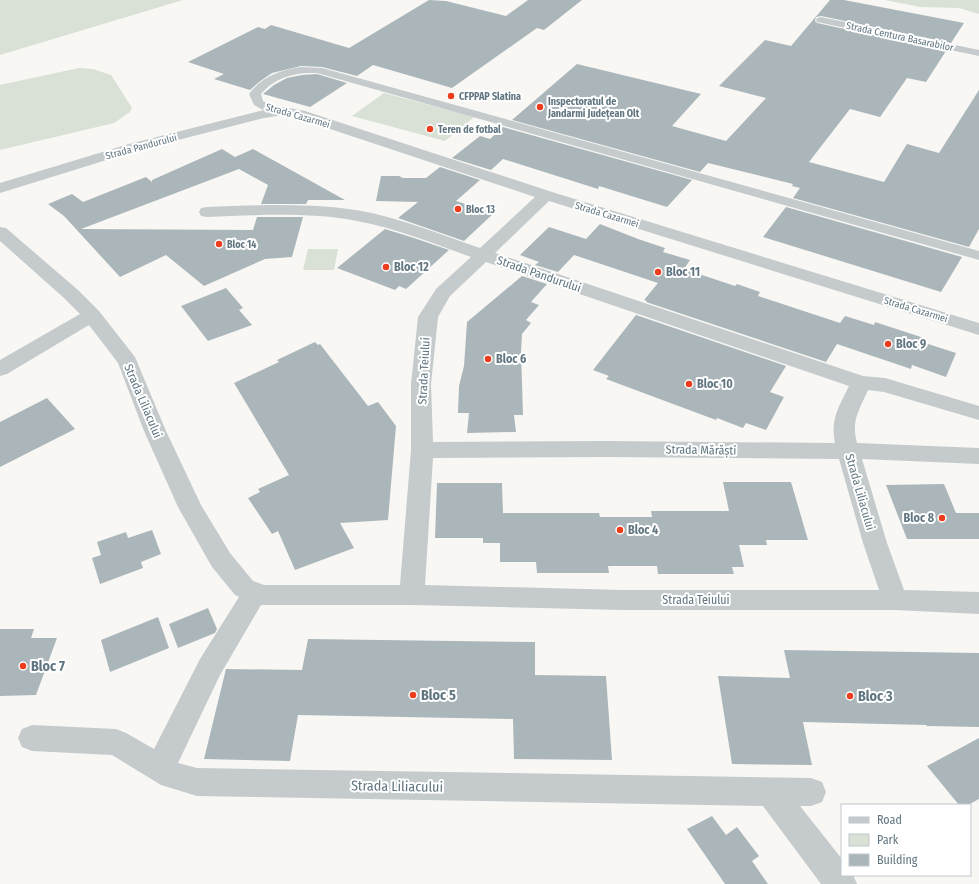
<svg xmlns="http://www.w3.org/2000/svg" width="979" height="884" font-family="'Fira Sans Condensed',sans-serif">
<rect width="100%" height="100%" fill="#f8f7f4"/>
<!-- green -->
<g fill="#d9e0d5">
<path d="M 0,0 L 183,0 L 0,55 Z"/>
<path d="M 885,0 L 979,0 L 979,14 L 959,8 L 920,7 Z"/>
<path d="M 79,68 L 93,69 L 111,75 L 132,108 L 130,112 L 114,123 L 0,150 L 0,85 Z"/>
<path d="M 384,93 L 474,117 L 445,141 L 352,116 Z"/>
<path d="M 308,249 L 338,249 L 334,270 L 303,270 Z"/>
</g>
<!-- building -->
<g fill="#abb6ba">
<path d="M 429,0 L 446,1 L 506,16 L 528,0 L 582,0 L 544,30 L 537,28 L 452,88 L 373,65 L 357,76 L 322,67 L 301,66 L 272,73 L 259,82 L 250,90 L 214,79 L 224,74 L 188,62 L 258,27 L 265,29 L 271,25 L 349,48 Z"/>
<path d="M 830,0 L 844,0 L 964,23 L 951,43 L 821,16 L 816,17 L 815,21 L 817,23 L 946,51 L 926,82 L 907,78 L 880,117 L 850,109 L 809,162 L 884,182 L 907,144 L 939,153 L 979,90 L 979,229 L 969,247 L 793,198 L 800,188 L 792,186 L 793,184 L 708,163 L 700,172 L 512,120 L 577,64 L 701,94 L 672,126 L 726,141 L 766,98 L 719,86 L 765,40 L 791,46 Z"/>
<path d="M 317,74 L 347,83 L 310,107 L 263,94 L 274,85 L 287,78 L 302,75 Z"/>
<path d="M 503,127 L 692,180 L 667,207 L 599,186 L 598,189 L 503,159 L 491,170 L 452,158 L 480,136 L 490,139 Z"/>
<path d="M 222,149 L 235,157 L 253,149 L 345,200 L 308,200 L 306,204 L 261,204 L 268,185 L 239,169 L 81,229 L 253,230 L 257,217 L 303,217 L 292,257 L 265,259 L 204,286 L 166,255 L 120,277 L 64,216 L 48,204 L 72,194 L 83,202 L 146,177 L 152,182 L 152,180 Z"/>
<path d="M 440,167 L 480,180 L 456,201 L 494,213 L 464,241 L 398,218 L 418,202 L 376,201 L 381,176 L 399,176 L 403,178 L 426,178 Z"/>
<path d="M 786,207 L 962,257 L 941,292 L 763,237 Z"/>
<path d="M 600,224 L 638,239 L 665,248 L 663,252 L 690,260 L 684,269 L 735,286 L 737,284 L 760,292 L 758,296 L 840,323 L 845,316 L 874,325 L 875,322 L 927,339 L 925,343 L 956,353 L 946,377 L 912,365 L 911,369 L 837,344 L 826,362 L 646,302 L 647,301 L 644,300 L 658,283 L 574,255 L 558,272 L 535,265 L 539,262 L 520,255 L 549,227 L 586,239 Z"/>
<path d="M 385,229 L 414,238 L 449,250 L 406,289 L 399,286 L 395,290 L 337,268 Z"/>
<path d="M 522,276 L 547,284 L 531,302 L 539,305 L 526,320 L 531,323 L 522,334 L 521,352 L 523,415 L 514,415 L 516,432 L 467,433 L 469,413 L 458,413 L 459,386 L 464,366 L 467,322 Z"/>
<path d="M 226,288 L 243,308 L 239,310 L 252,325 L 208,341 L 181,306 Z"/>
<path d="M 636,315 L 786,366 L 770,392 L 784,397 L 766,430 L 746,423 L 743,428 L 717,418 L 716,420 L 606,379 L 609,376 L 593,370 Z"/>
<path d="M 315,342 L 318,345 L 320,344 L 368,406 L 378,402 L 396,426 L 388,520 L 340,523 L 354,548 L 295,570 L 278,531 L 272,534 L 248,498 L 260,492 L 258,489 L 289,475 L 234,383 L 279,362 L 277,360 Z"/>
<path d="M 47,398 L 75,429 L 0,467 L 0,422 Z"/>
<path d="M 723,482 L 791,482 L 808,540 L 766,540 L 767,545 L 739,545 L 744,567 L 732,567 L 734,574 L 658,574 L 657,566 L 608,566 L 609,573 L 537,573 L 536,562 L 500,562 L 500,543 L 483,543 L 483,538 L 435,538 L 437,483 L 502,483 L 503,513 L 599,513 L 600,517 L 652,517 L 651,511 L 729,511 Z"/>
<path d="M 944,484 L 956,513 L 979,513 L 979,539 L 907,539 L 886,485 Z"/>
<path d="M 152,530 L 161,554 L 141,562 L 143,568 L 100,584 L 92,558 L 101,555 L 97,542 L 126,532 L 128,538 Z"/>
<path d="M 208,608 L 217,629 L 215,633 L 178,648 L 169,624 Z"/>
<path d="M 158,617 L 169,648 L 110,672 L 101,640 Z"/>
<path d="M 0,629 L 34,629 L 31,638 L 57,638 L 36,695 L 0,696 Z"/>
<path d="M 308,639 L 535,642 L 535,675 L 606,676 L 612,760 L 514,759 L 513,719 L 298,715 L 290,761 L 204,759 L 226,669 L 302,670 Z"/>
<path d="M 784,650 L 979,653 L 979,727 L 927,726 L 926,725 L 803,722 L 812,765 L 732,764 L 718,676 L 790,678 Z"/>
<path d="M 979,738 L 979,799 L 968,805 L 959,805 L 927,766 Z"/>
<path d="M 712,816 L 726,835 L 737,827 L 759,856 L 752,861 L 768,884 L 725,884 L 687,829 Z"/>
</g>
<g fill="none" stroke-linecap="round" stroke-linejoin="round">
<!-- lane -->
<g fill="#c5cacc" fill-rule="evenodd">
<path d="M 821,17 L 979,50 L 979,56 L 817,22 L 816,20 L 817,18 Z"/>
<path d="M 301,67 L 322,68 L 979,251 L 979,260 L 317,73 C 296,72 275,77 261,94 L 263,101 L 272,106 L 288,108 L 290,111 L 288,114 C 276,117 264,111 254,105 L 249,94 C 262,76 281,70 301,67 Z"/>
</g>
<!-- street -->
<path fill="#c5cacc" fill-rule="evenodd" d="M 284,107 L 305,111 L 552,192 L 979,323 L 979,335 L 549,201 L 495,253 L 863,376 L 885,378 L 979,406 L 979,420 L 884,392 L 868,390 C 859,411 851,420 857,443 L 979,448 L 979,464 L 862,459 L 887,543 L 904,590 L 979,592 L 979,614 L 895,610 L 623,610 L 412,605 L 261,605 L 220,675 L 178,763 L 197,768 L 811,778 L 822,782 L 826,792 L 822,802 L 811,806 L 800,806 L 842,859 L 842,875 L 853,875 L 857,884 L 821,884 L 763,806 L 197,796 L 161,785 L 112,755 L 32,751 L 22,747 L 18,738 L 22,729 L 32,725 L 116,729 L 126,733 L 154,749 L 200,659 L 239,597 L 235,595 L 212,567 L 178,507 L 144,431 L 118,363 L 89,325 L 7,374 L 0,376 L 0,360 L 80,314 L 64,298 L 0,241 L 0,227 L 6,228 L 78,290 L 99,311 L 135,357 L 166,431 L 201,505 L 230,553 L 253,581 L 264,585 L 400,585 L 411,450 L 411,384 L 418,317 L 436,289 L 471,257 C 434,244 396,228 357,221 C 312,212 253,215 207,217 L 201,216 L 199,212 L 201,208 L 207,207 C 256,205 307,203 356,210 C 398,217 440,234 480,248 L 535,197 L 297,118 L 284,115 L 264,118 L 139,150 L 0,193 L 0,183 L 129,144 L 264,110 ZM 486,262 L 849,386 C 839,407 830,419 835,443 L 606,441 L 433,442 L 431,384 L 438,317 L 450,296 ZM 606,457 L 839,459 L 863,543 L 879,590 L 623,590 L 425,585 L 433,458 Z"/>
</g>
<!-- markers -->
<g fill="#ee3c1e" stroke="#fff" stroke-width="1.5">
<circle cx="451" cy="96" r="4"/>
<circle cx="540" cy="107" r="4"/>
<circle cx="430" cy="129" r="4"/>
<circle cx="458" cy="209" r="4"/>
<circle cx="219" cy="244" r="4"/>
<circle cx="386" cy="267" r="4"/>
<circle cx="658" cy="272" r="4"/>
<circle cx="888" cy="344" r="4"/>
<circle cx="488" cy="359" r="4"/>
<circle cx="689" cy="384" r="4"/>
<circle cx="942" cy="518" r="4"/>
<circle cx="620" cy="530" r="4"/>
<circle cx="23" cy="666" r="4"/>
<circle cx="413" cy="695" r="4"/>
<circle cx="850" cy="696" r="4"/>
</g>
<g text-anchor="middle" stroke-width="4" stroke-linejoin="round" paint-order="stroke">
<!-- far-street labels -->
<g font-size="10" fill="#617681" stroke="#fff">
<text transform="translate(900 36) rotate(12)" y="4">Strada Centura Basarabilor</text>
<text transform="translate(298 115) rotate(16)" y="4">Strada Cazarmei</text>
<text transform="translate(141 146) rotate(-15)" y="4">Strada Pandurului</text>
<text transform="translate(607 214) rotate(17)" y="4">Strada Cazarmei</text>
<text transform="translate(916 309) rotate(17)" y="4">Strada Cazarmei</text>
</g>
<!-- far-poi labels -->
<g font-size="10" font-weight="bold" fill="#617681" stroke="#fff" text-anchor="start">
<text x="459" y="100">CFPPAP Slatina</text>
<text x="548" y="105">Inspectoratul de<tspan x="548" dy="12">Jandarmi Județean Olt</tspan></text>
<text x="438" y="133">Teren de fotbal</text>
<text x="466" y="213">Bloc 13</text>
<text x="227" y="248">Bloc 14</text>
</g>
<!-- poi labels -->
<g font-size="12" font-weight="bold" fill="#617681" stroke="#fff" text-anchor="start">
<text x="394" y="271">Bloc 12</text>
<text x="666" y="276">Bloc 11</text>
<text x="896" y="348">Bloc 9</text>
<text x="496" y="363">Bloc 6</text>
<text x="697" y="388">Bloc 10</text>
<text x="934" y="522" text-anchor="end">Bloc 8</text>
<text x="628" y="534">Bloc 4</text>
</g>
<!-- street labels -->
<g font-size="12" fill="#617681" stroke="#fff">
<text transform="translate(539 274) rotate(19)" y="4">Strada Pandurului</text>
<text transform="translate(424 371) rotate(-87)" y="4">Strada Teiului</text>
<text transform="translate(143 401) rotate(67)" y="4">Strada Liliacului</text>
<text transform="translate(701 450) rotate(1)" y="4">Strada Mărăști</text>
<text transform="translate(860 492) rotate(74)" y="4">Strada Liliacului</text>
<text x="696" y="604">Strada Teiului</text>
</g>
<!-- near-poi labels -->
<g font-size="14" font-weight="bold" fill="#617681" stroke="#fff" text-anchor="start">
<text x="31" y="671">Bloc 7</text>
<text x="421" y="700">Bloc 5</text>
<text x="858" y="701">Bloc 3</text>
</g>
<!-- near-street labels -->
<g font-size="14" fill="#617681" stroke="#fff">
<text transform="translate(397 786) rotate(1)" y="5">Strada Liliacului</text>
</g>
</g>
<!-- legend -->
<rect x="841" y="804" width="130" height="72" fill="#ffffff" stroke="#c0c8cd"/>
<rect x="849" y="817" width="20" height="6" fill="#c5cacc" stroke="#c0c8cd"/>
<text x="877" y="824" font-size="12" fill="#617681">Road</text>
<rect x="849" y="834" width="20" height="12" fill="#d9e0d5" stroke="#c0c8cd"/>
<text x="877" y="844" font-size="12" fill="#617681">Park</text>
<rect x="849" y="854" width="20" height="12" fill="#abb6ba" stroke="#c0c8cd"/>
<text x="877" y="864" font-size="12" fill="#617681">Building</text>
</svg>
